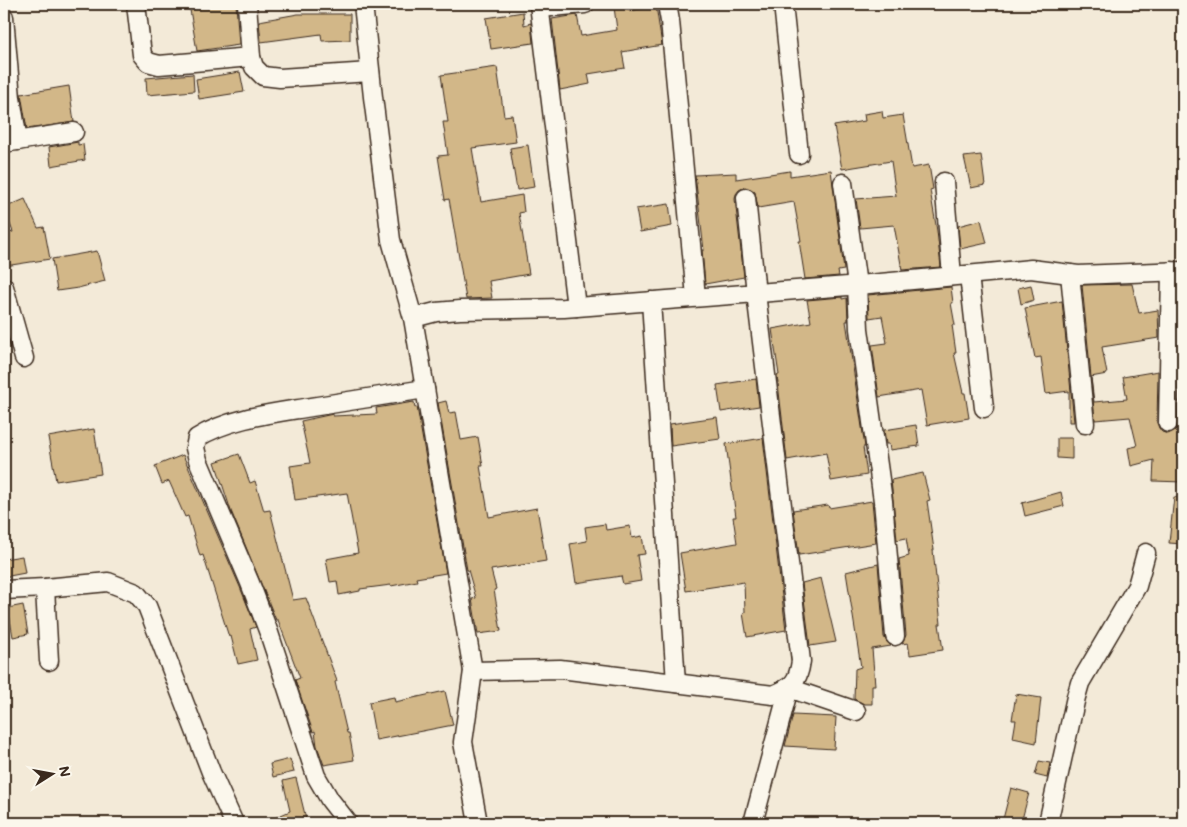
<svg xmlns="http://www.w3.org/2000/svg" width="1187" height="827" font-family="Mali,sans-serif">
<rect width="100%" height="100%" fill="#f3ead8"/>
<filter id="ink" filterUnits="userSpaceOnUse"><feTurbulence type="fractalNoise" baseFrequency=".02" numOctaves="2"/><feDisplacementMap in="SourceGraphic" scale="10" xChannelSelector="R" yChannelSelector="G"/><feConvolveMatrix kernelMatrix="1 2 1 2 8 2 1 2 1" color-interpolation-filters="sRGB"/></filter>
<g filter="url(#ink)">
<!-- building -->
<g fill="#d2b788" stroke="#3b2a1e">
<path d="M 189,4 L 236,4 L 239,45 L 197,51 Z"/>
<path d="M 628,5 L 629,11 L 656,6 L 662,45 L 622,52 L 625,68 L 588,74 L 590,84 L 560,90 L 552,19 L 577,15 L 581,36 L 617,30 L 614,7 Z"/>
<path d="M 523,12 L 524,25 L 531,23 L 533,43 L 491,49 L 486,18 Z"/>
<path d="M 298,14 L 350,14 L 350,40 L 322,41 L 321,34 L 261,42 L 259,21 Z"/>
<path d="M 497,67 L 504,116 L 512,115 L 516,142 L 472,148 L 481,202 L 522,195 L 524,212 L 519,213 L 529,274 L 489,281 L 492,298 L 466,299 L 449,199 L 445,200 L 438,156 L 448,155 L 443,122 L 448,122 L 441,75 Z"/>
<path d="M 240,72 L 244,92 L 199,99 L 196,79 Z"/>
<path d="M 193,74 L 194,91 L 147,95 L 146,78 Z"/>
<path d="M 69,86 L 74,122 L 27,129 L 21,94 Z"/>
<path d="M 882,111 L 883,118 L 903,115 L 912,168 L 929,165 L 933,189 L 930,190 L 937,231 L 941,267 L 902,270 L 894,225 L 860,228 L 856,199 L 896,196 L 891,161 L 842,169 L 834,126 L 865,121 L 864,114 Z"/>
<path d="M 78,142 L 78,145 L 83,144 L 85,160 L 51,166 L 49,147 Z"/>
<path d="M 528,145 L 534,187 L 517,190 L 510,148 Z"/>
<path d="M 981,155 L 985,185 L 971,188 L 964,157 Z"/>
<path d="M 831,170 L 844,270 L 838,271 L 839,276 L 805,279 L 799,241 L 801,241 L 794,202 L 758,208 L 755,192 L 751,189 L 745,187 L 739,190 L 736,194 L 735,199 L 744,277 L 705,284 L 702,250 L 704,250 L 695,175 L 736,173 L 736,179 L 790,171 L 790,176 Z"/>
<path d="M 25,199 L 38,228 L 44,227 L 50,259 L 5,266 L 4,234 L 13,232 L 4,208 Z"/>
<path d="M 669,204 L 672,226 L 640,232 L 636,209 Z"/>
<path d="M 981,220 L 987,243 L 960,249 L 958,226 Z"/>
<path d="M 97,251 L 105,281 L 78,288 L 57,291 L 52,259 Z"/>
<path d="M 1132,284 L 1139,313 L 1158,310 L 1159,338 L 1102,347 L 1107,374 L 1091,377 L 1082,285 Z"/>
<path d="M 1031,285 L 1034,300 L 1021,304 L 1018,288 Z"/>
<path d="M 951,287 L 953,303 L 951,303 L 955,325 L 952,325 L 956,353 L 954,353 L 963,393 L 965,393 L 969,418 L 927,425 L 921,390 L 879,397 L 872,345 L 887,343 L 882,316 L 869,318 L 868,295 Z"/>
<path d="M 842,297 L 842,299 L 847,298 L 848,321 L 846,321 L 865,447 L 863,447 L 867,475 L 831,481 L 826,453 L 787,460 L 777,375 L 779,375 L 772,329 L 811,322 L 807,300 Z"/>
<path d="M 1062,301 L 1074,422 L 1069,422 L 1069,391 L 1046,394 L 1041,357 L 1035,358 L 1025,308 Z"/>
<path d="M 1158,371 L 1157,423 L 1159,428 L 1162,432 L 1168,434 L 1177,429 L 1179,423 L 1179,401 L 1183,400 L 1183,482 L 1153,481 L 1154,460 L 1131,466 L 1128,448 L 1137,446 L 1130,417 L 1095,420 L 1091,378 L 1094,402 L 1127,399 L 1123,377 Z"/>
<path d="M 756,379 L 759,406 L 721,412 L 717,385 Z"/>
<path d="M 446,401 L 449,413 L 456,412 L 461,440 L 478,437 L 483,466 L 480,466 L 489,517 L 537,508 L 546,561 L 491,570 L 496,589 L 494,590 L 501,631 L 478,634 L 472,599 L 476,598 L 468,570 L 467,570 L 438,403 Z"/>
<path d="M 414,402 L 415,408 L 417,407 L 446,573 L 416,578 L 417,581 L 391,586 L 391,585 L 360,589 L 360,591 L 339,595 L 337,581 L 330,582 L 326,559 L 358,553 L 347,493 L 295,500 L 290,466 L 310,463 L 301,421 L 333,414 L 333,416 L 377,414 L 376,408 Z"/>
<path d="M 717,417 L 720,439 L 671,446 L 670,424 Z"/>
<path d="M 916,425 L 919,446 L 890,450 L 889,444 L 886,444 L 884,430 Z"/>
<path d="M 94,429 L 101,474 L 56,481 L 48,437 Z"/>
<path d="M 763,438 L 786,630 L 747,637 L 743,613 L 745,612 L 744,582 L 686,591 L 680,553 L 737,543 L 733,517 L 736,517 L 726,444 Z"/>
<path d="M 1057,438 L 1072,438 L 1072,459 L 1057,458 Z"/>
<path d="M 239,454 L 250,483 L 255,481 L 264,511 L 270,510 L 293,600 L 306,598 L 337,681 L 335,682 L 347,733 L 349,733 L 354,760 L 324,765 L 317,746 L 315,731 L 313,732 L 295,680 L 300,678 L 278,620 L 276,620 L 231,511 L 215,462 Z"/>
<path d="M 183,455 L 240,587 L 256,627 L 250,629 L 257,660 L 238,664 L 231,636 L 229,637 L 203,555 L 200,556 L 188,516 L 185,517 L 169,481 L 162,484 L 155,466 Z"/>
<path d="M 923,473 L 930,500 L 927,501 L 934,550 L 933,550 L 941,624 L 939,624 L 943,650 L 910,655 L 908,643 L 902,644 L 906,635 L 899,559 L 909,556 L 906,538 L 897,540 L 891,480 Z"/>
<path d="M 1061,492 L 1064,506 L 1025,516 L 1022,503 Z"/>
<path d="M 1174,497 L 1183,498 L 1183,544 L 1169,543 Z"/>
<path d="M 872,501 L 876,543 L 799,555 L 793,510 L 828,505 L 829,508 Z"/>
<path d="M 605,524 L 606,530 L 630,526 L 632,538 L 642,536 L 645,554 L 637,555 L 641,581 L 623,584 L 621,576 L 576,583 L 570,544 L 587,541 L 585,527 Z"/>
<path d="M 22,556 L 25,573 L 4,577 L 4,559 Z"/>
<path d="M 878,564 L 884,637 L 887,642 L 891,646 L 872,649 L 875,685 L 872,685 L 872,704 L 864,704 L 854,699 L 855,669 L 861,667 L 846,572 Z"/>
<path d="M 821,578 L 836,642 L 810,646 L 802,583 Z"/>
<path d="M 23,605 L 28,634 L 13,637 L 8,608 Z"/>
<path d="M 445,691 L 453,725 L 376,740 L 369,702 L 394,697 L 395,702 Z"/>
<path d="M 1016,694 L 1041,698 L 1036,743 L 1013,738 L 1016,720 L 1012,720 Z"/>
<path d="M 793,715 L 836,717 L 834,749 L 785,746 Z"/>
<path d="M 290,759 L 294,772 L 273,777 L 270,764 Z"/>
<path d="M 1039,761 L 1050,763 L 1047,778 L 1035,775 Z"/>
<path d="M 296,778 L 307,823 L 263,823 L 290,811 L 283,781 Z"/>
<path d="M 1011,788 L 1029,793 L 1021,823 L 1002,823 Z"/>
</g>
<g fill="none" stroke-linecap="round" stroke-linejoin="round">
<defs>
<g id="minor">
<path d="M 136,4 L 142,55 L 148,62 L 159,65 L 251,57"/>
<path d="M 247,4 L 251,57 L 254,67 L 263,76 L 280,78 L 370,72"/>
<path d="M 363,4 L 373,97 L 391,240 L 413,318 L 473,671 L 463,742 L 478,823"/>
<path d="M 539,4 L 576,307"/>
<path d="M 667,4 L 670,21 L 696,297"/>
<path d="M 783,4 L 799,154"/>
<path d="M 540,8 L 585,4"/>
<path d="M 4,17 L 11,98 L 18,141"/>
<path d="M 4,143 L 74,132"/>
<path d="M 944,182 L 952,276"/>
<path d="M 843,183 L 857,285 L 859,329 L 883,501 L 895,636"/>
<path d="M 1070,274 L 1085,424"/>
<path d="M 969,275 L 984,408"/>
<path d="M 4,287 L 24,358"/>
<path d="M 651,301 L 676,683"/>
<path d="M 413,318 L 436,312 L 460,310 L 564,308 L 848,286 L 1031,269 L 1078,275 L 1183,271"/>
<path d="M 1168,423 L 1171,271"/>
<path d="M 45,588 L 49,661"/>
<path d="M 4,590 L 45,588 L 108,582 L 136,593 L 147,606 L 211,772 L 234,823"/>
<path d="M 473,671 L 560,669 L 773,695 C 792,687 798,683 801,661 L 756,293 L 746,198"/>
<path d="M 348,823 L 330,800 L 316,776 L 269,633 L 250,583 L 198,460 L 195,448 L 197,438 C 228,418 275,413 311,407 C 349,401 387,395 425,389"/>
<path d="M 753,823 L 789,688 L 856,711"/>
<path d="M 1048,823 L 1076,697 L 1080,683 L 1137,586 L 1146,553"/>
</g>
</defs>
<!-- minor casing -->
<use href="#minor" stroke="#3b2a1e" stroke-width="21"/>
<!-- minor -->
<use href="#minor" stroke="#fbf7ec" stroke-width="18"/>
</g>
</g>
<!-- margin -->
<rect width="1187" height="827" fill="none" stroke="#fbf7ec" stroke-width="20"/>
<rect x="10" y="10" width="1167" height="807" fill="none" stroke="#3b2a1e" stroke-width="2" filter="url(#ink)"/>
<!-- north arrow -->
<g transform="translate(52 774) rotate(79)" stroke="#fbf7ec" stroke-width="4" paint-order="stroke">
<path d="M0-4L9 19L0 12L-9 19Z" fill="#3b2a1e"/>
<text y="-8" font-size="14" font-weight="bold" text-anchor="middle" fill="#3b2a1e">N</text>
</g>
</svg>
